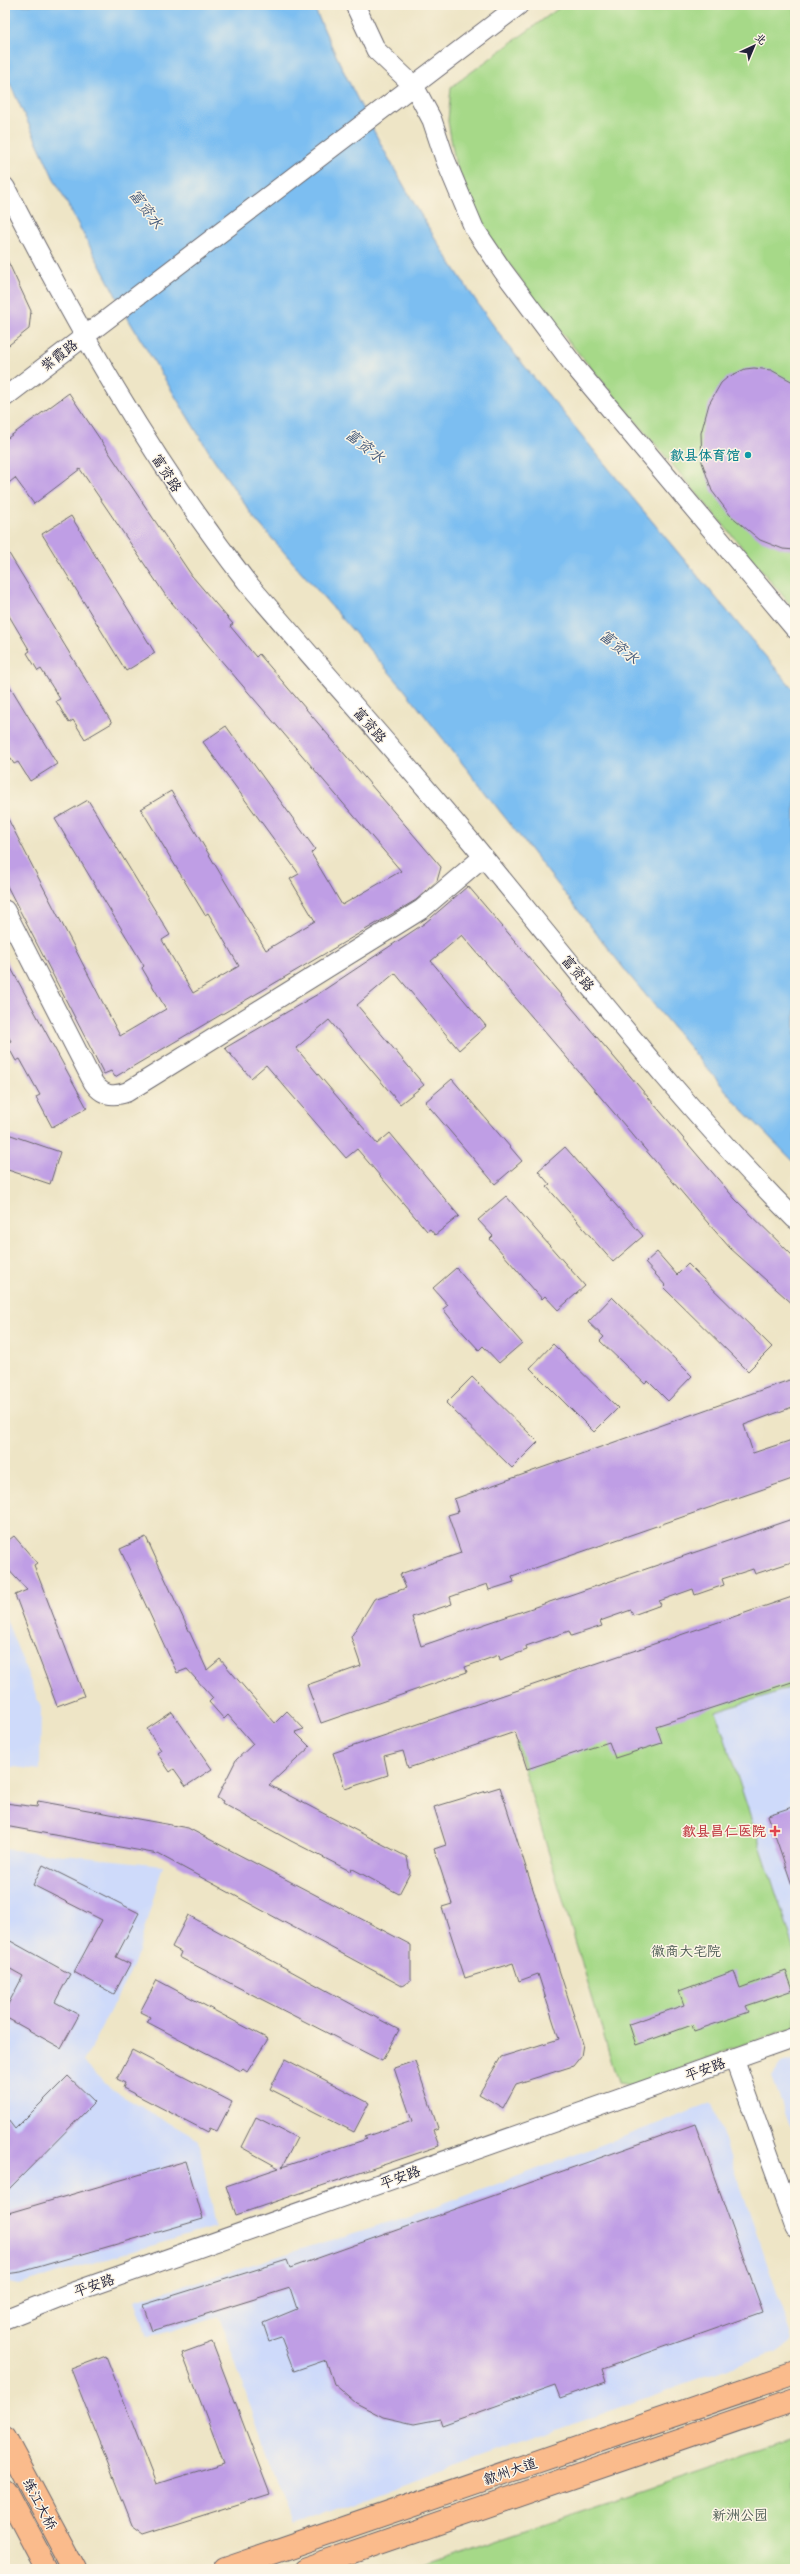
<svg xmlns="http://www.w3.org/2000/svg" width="800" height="2574" font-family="Dekko,'LXGW WenKai TC',sans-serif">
<rect width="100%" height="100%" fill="#fcf5e5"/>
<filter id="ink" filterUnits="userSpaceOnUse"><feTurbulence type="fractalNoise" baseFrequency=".025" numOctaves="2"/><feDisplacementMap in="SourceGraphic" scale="8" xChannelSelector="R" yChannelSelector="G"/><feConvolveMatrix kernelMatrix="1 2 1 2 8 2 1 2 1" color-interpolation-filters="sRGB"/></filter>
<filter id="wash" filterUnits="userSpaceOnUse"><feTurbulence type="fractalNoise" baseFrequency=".012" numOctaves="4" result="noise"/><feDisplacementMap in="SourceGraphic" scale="16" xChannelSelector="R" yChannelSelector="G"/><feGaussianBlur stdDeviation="0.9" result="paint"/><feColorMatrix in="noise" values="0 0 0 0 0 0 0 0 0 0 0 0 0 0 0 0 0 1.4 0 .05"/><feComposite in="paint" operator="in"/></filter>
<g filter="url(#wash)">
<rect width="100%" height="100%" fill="#eee5c6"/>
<!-- built -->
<g fill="#cedafa">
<path d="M 5,1616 L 41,1708 L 40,1770 L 5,1766 Z"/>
<path d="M 795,1686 L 795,1951 L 716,1712 Z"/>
<path d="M 5,1849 L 163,1865 L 134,1965 L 83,2062 L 112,2090 L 199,2140 L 215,2227 L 19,2285 L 5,2282 Z"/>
<path d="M 795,2059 L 795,2139 L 772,2077 L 782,2063 Z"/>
<path d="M 712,2103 L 793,2339 L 778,2351 L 367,2498 L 292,2527 L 219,2316 L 147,2338 L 134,2301 L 428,2210 Z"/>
</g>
<!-- green -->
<g fill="#a6d988" stroke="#647e62">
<path d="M 563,5 L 795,5 L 795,610 L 554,324 L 490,238 L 479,220 L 455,162 L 448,121 L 451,87 Z"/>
<path d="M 795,1654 L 795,1686 L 716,1712 L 795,1951 L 795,2027 L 631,2085 L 618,2083 L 516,1744 Z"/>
<path d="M 795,2439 L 795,2569 L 411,2569 Z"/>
</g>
<!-- water -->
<path fill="#7cbef1" stroke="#4f7096" d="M 5,5 L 313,5 C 362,116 424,230 496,329 C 521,364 551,397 578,431 C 649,519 722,605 795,691 L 795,1163 L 738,1105 L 629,975 L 403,688 L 255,519 L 211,455 L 130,322 L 54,179 L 5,73 Z"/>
<g id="blocks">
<!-- building -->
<g fill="#bf9ee5">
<path d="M 5,255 L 31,311 L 29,329 L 5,348 Z"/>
<path d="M 754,368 L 771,370 L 795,383 L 795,550 L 783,549 L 760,540 L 730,515 L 712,491 L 702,462 L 701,433 L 709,404 L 721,383 L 728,377 L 745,369 Z"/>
<path d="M 69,393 L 192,576 L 233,624 L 230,626 L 256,657 L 259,654 L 441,867 L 437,881 L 416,900 L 115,1077 L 111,1071 L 104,1074 L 5,882 L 5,813 L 120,1036 L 166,1009 L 142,968 L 144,966 L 55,819 L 88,800 L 170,935 L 162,940 L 193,993 L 239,966 L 208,913 L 205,915 L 141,809 L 171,791 L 266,950 L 315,921 L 290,879 L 299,874 L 203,742 L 226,726 L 315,849 L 311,853 L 342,905 L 401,871 L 166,596 L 80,469 L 34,504 L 15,478 L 5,486 L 5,440 Z"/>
<path d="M 71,516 L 155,653 L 126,671 L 42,534 Z"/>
<path d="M 5,547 L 112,723 L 85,739 L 73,720 L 69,723 L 56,701 L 60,699 L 41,669 L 38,671 L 27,653 L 30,651 L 5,609 Z"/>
<path d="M 5,678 L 57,764 L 30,781 L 18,762 L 14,764 L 5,749 Z"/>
<path d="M 468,886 L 735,1199 L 795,1258 L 795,1306 L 730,1248 L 708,1223 L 462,935 L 431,961 L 486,1026 L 459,1050 L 395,973 L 357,1005 L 424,1085 L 400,1104 L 329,1020 L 296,1048 L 377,1144 L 390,1133 L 459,1216 L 435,1235 L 430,1229 L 427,1231 L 357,1149 L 346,1158 L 266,1065 L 251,1078 L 225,1048 L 318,994 L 425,923 Z"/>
<path d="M 5,957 L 87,1108 L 52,1127 L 36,1097 L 40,1095 L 20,1059 L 16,1061 L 6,1043 L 11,1041 L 5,1031 Z"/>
<path d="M 452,1079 L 522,1161 L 495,1184 L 425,1102 Z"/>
<path d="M 5,1133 L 60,1152 L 50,1184 L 5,1169 Z"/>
<path d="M 565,1147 L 643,1236 L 613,1262 L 547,1187 L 550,1185 L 538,1171 Z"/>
<path d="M 506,1196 L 585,1286 L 558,1310 L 545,1296 L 542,1299 L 490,1239 L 493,1236 L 478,1220 Z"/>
<path d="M 657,1252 L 677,1275 L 688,1264 L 772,1347 L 748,1371 L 664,1288 L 666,1286 L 645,1263 Z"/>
<path d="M 456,1268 L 522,1343 L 499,1363 L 483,1346 L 479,1350 L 455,1324 L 443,1309 L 448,1305 L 433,1288 Z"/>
<path d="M 612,1297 L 692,1376 L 668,1401 L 648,1381 L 645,1384 L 623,1363 L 600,1341 L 604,1337 L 588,1322 Z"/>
<path d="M 553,1344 L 618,1408 L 594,1432 L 530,1368 Z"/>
<path d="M 472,1377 L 538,1442 L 512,1468 L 446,1403 Z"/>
<path d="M 795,1378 L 795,1406 L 744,1425 L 753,1453 L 795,1439 L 795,1478 L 512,1576 L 514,1582 L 489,1590 L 487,1584 L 450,1597 L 452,1604 L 412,1617 L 421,1646 L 795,1518 L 795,1561 L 755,1574 L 753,1569 L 722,1579 L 724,1585 L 695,1595 L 693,1589 L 659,1601 L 661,1605 L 633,1615 L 631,1610 L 600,1621 L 602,1626 L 571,1636 L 569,1631 L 526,1646 L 527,1650 L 500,1660 L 499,1655 L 465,1667 L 467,1672 L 321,1723 L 307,1685 L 361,1666 L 351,1637 L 374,1599 L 406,1588 L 400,1574 L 461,1553 L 448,1515 L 458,1512 L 454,1499 Z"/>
<path d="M 14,1536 L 37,1563 L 34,1565 L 84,1696 L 57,1706 L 15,1595 L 27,1590 L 5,1566 L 5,1543 Z"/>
<path d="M 146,1537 L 207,1670 L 220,1659 L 275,1723 L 287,1711 L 304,1729 L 295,1732 L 310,1747 L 269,1785 L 407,1857 L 410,1873 L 399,1894 L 351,1868 L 350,1871 L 291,1841 L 222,1803 L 223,1801 L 217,1798 L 236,1760 L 253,1744 L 228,1715 L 224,1719 L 209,1702 L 213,1698 L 187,1669 L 177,1673 L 120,1549 Z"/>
<path d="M 795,1596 L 795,1681 L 656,1726 L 662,1743 L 615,1758 L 609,1742 L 527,1769 L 515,1732 L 408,1768 L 403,1751 L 384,1756 L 388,1775 L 345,1789 L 333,1753 Z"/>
<path d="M 172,1712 L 212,1769 L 186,1786 L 174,1769 L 170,1772 L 157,1753 L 161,1750 L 147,1729 Z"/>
<path d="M 500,1787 L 583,2044 L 581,2056 L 573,2066 L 516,2084 L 503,2108 L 479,2094 L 501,2057 L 559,2039 L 538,1974 L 519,1981 L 513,1963 L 465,1978 L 442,1907 L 452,1904 L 434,1849 L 446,1845 L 434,1807 Z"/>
<path d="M 38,1801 L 188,1828 L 411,1945 L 411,1980 L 402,1986 L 158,1854 L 5,1826 L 5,1803 L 37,1807 Z"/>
<path d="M 795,1806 L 795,1885 L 792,1885 L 768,1815 Z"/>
<path d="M 43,1865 L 139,1913 L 116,1957 L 130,1964 L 114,1994 L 74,1972 L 102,1920 L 33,1885 Z"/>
<path d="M 188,1915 L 399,2030 L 382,2061 L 179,1957 L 181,1952 L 172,1947 Z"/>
<path d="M 5,1938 L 70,1974 L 55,2002 L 79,2015 L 61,2048 L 5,2017 L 5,2010 L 23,1976 L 5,1966 Z"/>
<path d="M 734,1971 L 740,1988 L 786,1971 L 793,1990 L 746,2006 L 749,2012 L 694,2031 L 692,2025 L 636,2045 L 629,2024 L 684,2005 L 679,1991 Z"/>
<path d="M 157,1980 L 268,2039 L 247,2072 L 243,2069 L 241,2071 L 147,2022 L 150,2017 L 140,2012 Z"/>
<path d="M 132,2050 L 232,2102 L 217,2131 L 210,2128 L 208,2132 L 123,2088 L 125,2083 L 117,2079 Z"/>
<path d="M 285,2059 L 369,2103 L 354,2132 L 270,2089 Z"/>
<path d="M 415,2061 L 438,2128 L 433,2130 L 439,2146 L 236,2215 L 226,2186 L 279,2168 L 241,2147 L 256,2117 L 297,2138 L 282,2167 L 367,2139 L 364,2137 L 412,2121 L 394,2068 Z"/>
<path d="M 68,2076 L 95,2102 L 5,2193 L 5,2116 L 15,2129 Z"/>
<path d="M 695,2124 L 763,2312 L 602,2369 L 606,2382 L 560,2398 L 555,2385 L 442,2425 L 440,2419 L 414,2424 L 383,2417 L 356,2403 L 334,2384 L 326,2360 L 294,2371 L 281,2337 L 269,2341 L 263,2323 L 297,2309 L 290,2288 L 152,2331 L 143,2305 L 287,2260 L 290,2268 Z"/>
<path d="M 186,2161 L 203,2219 L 21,2272 L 5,2274 L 5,2214 Z"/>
<path d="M 212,2342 L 270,2494 L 144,2534 L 132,2525 L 71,2369 L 106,2356 L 156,2484 L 224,2463 L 182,2353 Z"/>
</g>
</g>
</g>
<g filter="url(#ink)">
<use href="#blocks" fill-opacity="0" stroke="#69666c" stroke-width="1"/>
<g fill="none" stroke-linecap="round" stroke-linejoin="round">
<defs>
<g id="minor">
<path d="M 355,5 L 376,50 L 414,86 L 432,120 L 445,159 L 474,228 L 503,271 L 575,367 L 795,629"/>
<path d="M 5,187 C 75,324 151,459 246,581 C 321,669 399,755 473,844 C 578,971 679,1102 795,1219"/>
<path d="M 5,397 L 519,5"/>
<path d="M 5,910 L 93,1082 C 102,1096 113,1097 127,1092 L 422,909 L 483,857"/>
<path d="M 734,2058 L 795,2228"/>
<path d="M 5,2319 L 65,2295 L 795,2037"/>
</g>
<g id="major">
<path d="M 5,2438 L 75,2569"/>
<path d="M 5,2490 L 47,2569"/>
</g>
<g id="highway">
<path d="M 225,2569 L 795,2373"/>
<path d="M 304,2569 L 795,2400"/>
</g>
</defs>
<!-- minor casing -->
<use href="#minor" stroke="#69666c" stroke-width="21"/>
<!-- major casing -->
<use href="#major" stroke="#69666c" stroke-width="24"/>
<!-- highway casing -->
<use href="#highway" stroke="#69666c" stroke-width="24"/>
<!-- minor -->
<use href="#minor" stroke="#fff" stroke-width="19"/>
<!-- major -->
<use href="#major" stroke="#fabb8c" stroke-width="22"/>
<!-- highway -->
<use href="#highway" stroke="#fabb8c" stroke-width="22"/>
</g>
</g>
<!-- markers -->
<circle fill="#0f9aa8" stroke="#fcf5e5" stroke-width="1.5" cx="748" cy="455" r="4"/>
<path fill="#e0444e" stroke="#fcf5e5" stroke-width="1.5" d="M773 1825h4v4h4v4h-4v4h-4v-4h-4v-4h4z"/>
<g text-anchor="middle" stroke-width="3" stroke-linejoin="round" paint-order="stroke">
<!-- street labels -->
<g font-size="14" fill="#22223b" stroke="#fcf5e5">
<text transform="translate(59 355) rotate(-37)" y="5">紫霞路</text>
<text transform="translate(167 473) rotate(57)" y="5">富资路</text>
<text transform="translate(370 725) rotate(49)" y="5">富资路</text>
<text transform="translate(578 973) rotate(50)" y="5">富资路</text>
<text transform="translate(705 2069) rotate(-20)" y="5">平安路</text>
<text transform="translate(400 2177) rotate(-20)" y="5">平安路</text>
<text transform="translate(94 2285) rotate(-19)" y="5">平安路</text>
<text transform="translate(510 2471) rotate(-19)" y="5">歙州大道</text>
<text transform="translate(40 2504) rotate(62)" y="5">练江大桥</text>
</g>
<!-- culture labels -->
<g font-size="14" font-weight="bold" fill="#0d838f" stroke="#fcf5e5" text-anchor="end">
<text x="740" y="460">歙县体育馆</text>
</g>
<!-- health labels -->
<g font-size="14" font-weight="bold" fill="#be3a42" stroke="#fcf5e5" text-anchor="end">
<text x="766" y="1836">歙县昌仁医院</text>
</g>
<!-- park labels -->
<g font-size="14" fill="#4a5952" stroke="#fcf5e5">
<text x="686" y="1956">徽商大宅院</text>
<text x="740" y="2520">新洲公园</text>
</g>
<!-- water labels -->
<g font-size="15" font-style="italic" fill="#42597b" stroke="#fcf5e5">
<text transform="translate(146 209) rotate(53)" y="5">富资水</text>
<text transform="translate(365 446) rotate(38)" y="5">富资水</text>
<text transform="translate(619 647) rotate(38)" y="5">富资水</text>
</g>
</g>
<!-- margin -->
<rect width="800" height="2574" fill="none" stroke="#fcf5e5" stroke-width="20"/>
<!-- north arrow -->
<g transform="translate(754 46) rotate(44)" stroke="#fcf5e5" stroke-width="3" paint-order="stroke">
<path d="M0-3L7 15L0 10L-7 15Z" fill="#22223b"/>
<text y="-6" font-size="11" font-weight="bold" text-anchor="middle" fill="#22223b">北</text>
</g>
</svg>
